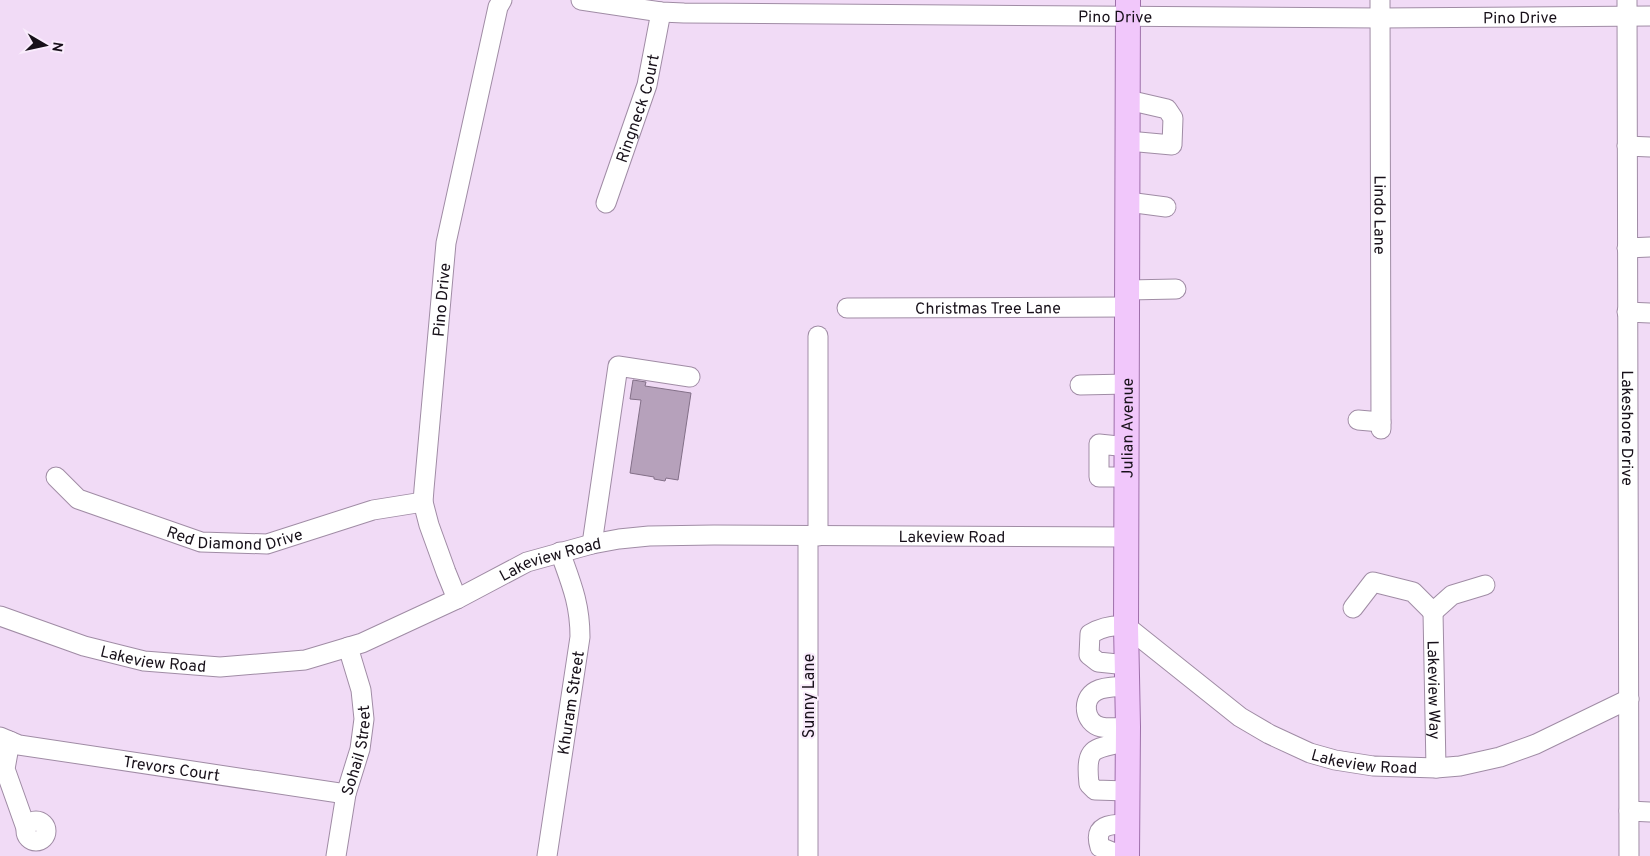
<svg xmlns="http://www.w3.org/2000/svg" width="1650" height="856" font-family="Overpass,sans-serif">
<rect width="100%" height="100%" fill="#f1dbf6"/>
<!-- building -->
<path fill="#b6a1bb" stroke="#837088" d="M 633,380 L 646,382 L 645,386 L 691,393 L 678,480 L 666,478 L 665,481 L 654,479 L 654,477 L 630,473 L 641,400 L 630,399 Z"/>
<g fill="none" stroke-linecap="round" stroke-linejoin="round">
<defs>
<g id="minor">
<path id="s1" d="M 581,0 L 661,12 L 684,13 L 1380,18 L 1650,16"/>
<path id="s2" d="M 1380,0 L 1381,429"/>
<path id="s3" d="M 1627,0 L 1629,856"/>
<path d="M 1128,141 L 1172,145 L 1173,118 L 1167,109 L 1128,100"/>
<path d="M 1627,146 L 1650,147"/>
<path d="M 1128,202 L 1166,207"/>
<path id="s4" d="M 606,203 L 647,85 L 661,12"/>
<path d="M 1627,248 L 1650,247"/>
<path d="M 1128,290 L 1176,289"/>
<path id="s5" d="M 847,308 L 1128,307"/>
<path d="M 1627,312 L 1650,313"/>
<path d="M 1080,385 L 1128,384"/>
<path d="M 1358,420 L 1381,422"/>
<path d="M 1128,447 L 1099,444 L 1099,477 L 1128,477"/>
<path id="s6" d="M 56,477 L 78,499 L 201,542 L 267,544 L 373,510 L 423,502"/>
<path d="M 808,536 L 808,856"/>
<path d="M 818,536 L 818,336"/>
<path d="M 592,544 L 618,366 L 690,377"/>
<path id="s7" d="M 457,599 L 446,572 L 429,525 L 423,502 L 424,489 L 446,243 L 498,7 L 502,0"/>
<path d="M 1353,608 L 1373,582 L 1413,592 L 1433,612"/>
<path id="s8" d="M 1433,612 L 1436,768"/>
<path d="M 1433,612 L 1452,595 L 1485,585"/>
<path id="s9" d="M 0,616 L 84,646 L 144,661 L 220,667 L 305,660 L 362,643 L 457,599 L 527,562 L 592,544 L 619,539 L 649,536 L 714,535 L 1127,537"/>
<path id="s10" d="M 1127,665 L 1098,662 L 1089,655 L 1090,634 C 1102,627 1112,625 1126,626 L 1240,717 L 1269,734 L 1310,753 L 1335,760 L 1373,766 L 1436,768 L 1460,766 L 1500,757 L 1536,744 L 1629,699"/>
<path d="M 1127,686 C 1118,687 1105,686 1096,691 C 1081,699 1084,723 1101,727 C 1110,729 1120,727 1128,727"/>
<path id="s11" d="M 0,737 L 19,745 L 346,794"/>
<path d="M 10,741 L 5,769 L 26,828"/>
<path d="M 1127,791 L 1095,790 L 1089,784 C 1085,744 1094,750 1128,741"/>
<path d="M 1629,811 L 1650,812"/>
<circle cx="36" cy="831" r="10"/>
<path d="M 1127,853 L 1112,852 L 1100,847 C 1093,825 1110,824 1127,824"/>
<path id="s12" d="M 336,856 L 346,794 L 360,749 L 364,719 L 361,690 L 348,647"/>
<path id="s13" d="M 547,856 L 580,637 C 580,603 571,583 560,552"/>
</g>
<g id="major">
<path id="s14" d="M 1127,856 L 1128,727 L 1126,626 L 1128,0"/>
</g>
</defs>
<!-- minor casing -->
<use href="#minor" stroke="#a08ca5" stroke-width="21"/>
<!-- major casing -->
<use href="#major" stroke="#9e6faa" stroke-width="26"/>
<!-- minor -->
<use href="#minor" stroke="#fff" stroke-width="19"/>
<!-- major -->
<use href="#major" stroke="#f1c7fb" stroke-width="24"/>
</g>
<g text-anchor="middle" stroke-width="4" stroke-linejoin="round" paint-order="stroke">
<!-- street labels -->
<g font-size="16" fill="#171019" stroke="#f9ecfc">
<text dy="6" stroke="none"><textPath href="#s1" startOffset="535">Pino Drive</textPath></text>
<text dy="6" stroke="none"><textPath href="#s1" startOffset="940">Pino Drive</textPath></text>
<text dy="6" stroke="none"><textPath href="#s4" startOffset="100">Ringneck Court</textPath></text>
<text dy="6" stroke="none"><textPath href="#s2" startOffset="215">Lindo Lane</textPath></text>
<text dy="6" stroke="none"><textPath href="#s7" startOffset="306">Pino Drive</textPath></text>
<text dy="6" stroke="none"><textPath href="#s5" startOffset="141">Christmas Tree Lane</textPath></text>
<text dy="6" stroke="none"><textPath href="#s14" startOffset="428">Julian Avenue</textPath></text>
<text dy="6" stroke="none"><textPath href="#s3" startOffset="428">Lakeshore Drive</textPath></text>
<text dy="6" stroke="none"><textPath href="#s6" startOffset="195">Red Diamond Drive</textPath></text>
<text dy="6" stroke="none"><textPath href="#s9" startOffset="984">Lakeview Road</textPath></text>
<text dy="6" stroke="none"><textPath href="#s9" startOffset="579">Lakeview Road</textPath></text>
<text dy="6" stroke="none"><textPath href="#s9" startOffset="160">Lakeview Road</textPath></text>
<text dy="6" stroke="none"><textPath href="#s8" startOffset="78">Lakeview Way</textPath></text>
<text transform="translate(808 696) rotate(-90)" y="6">Sunny Lane</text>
<text dy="6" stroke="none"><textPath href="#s13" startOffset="155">Khuram Street</textPath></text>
<text dy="6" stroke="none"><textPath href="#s12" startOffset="108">Sohail Street</textPath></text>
<text dy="6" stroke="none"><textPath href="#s10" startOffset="379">Lakeview Road</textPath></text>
<text dy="6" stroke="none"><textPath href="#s11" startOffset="175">Trevors Court</textPath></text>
</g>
</g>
<!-- north arrow -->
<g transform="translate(45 45) rotate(99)" stroke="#f9ecfc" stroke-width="4" paint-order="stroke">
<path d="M0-4L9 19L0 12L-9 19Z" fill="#171019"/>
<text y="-8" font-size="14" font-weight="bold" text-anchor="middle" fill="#171019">N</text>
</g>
</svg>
